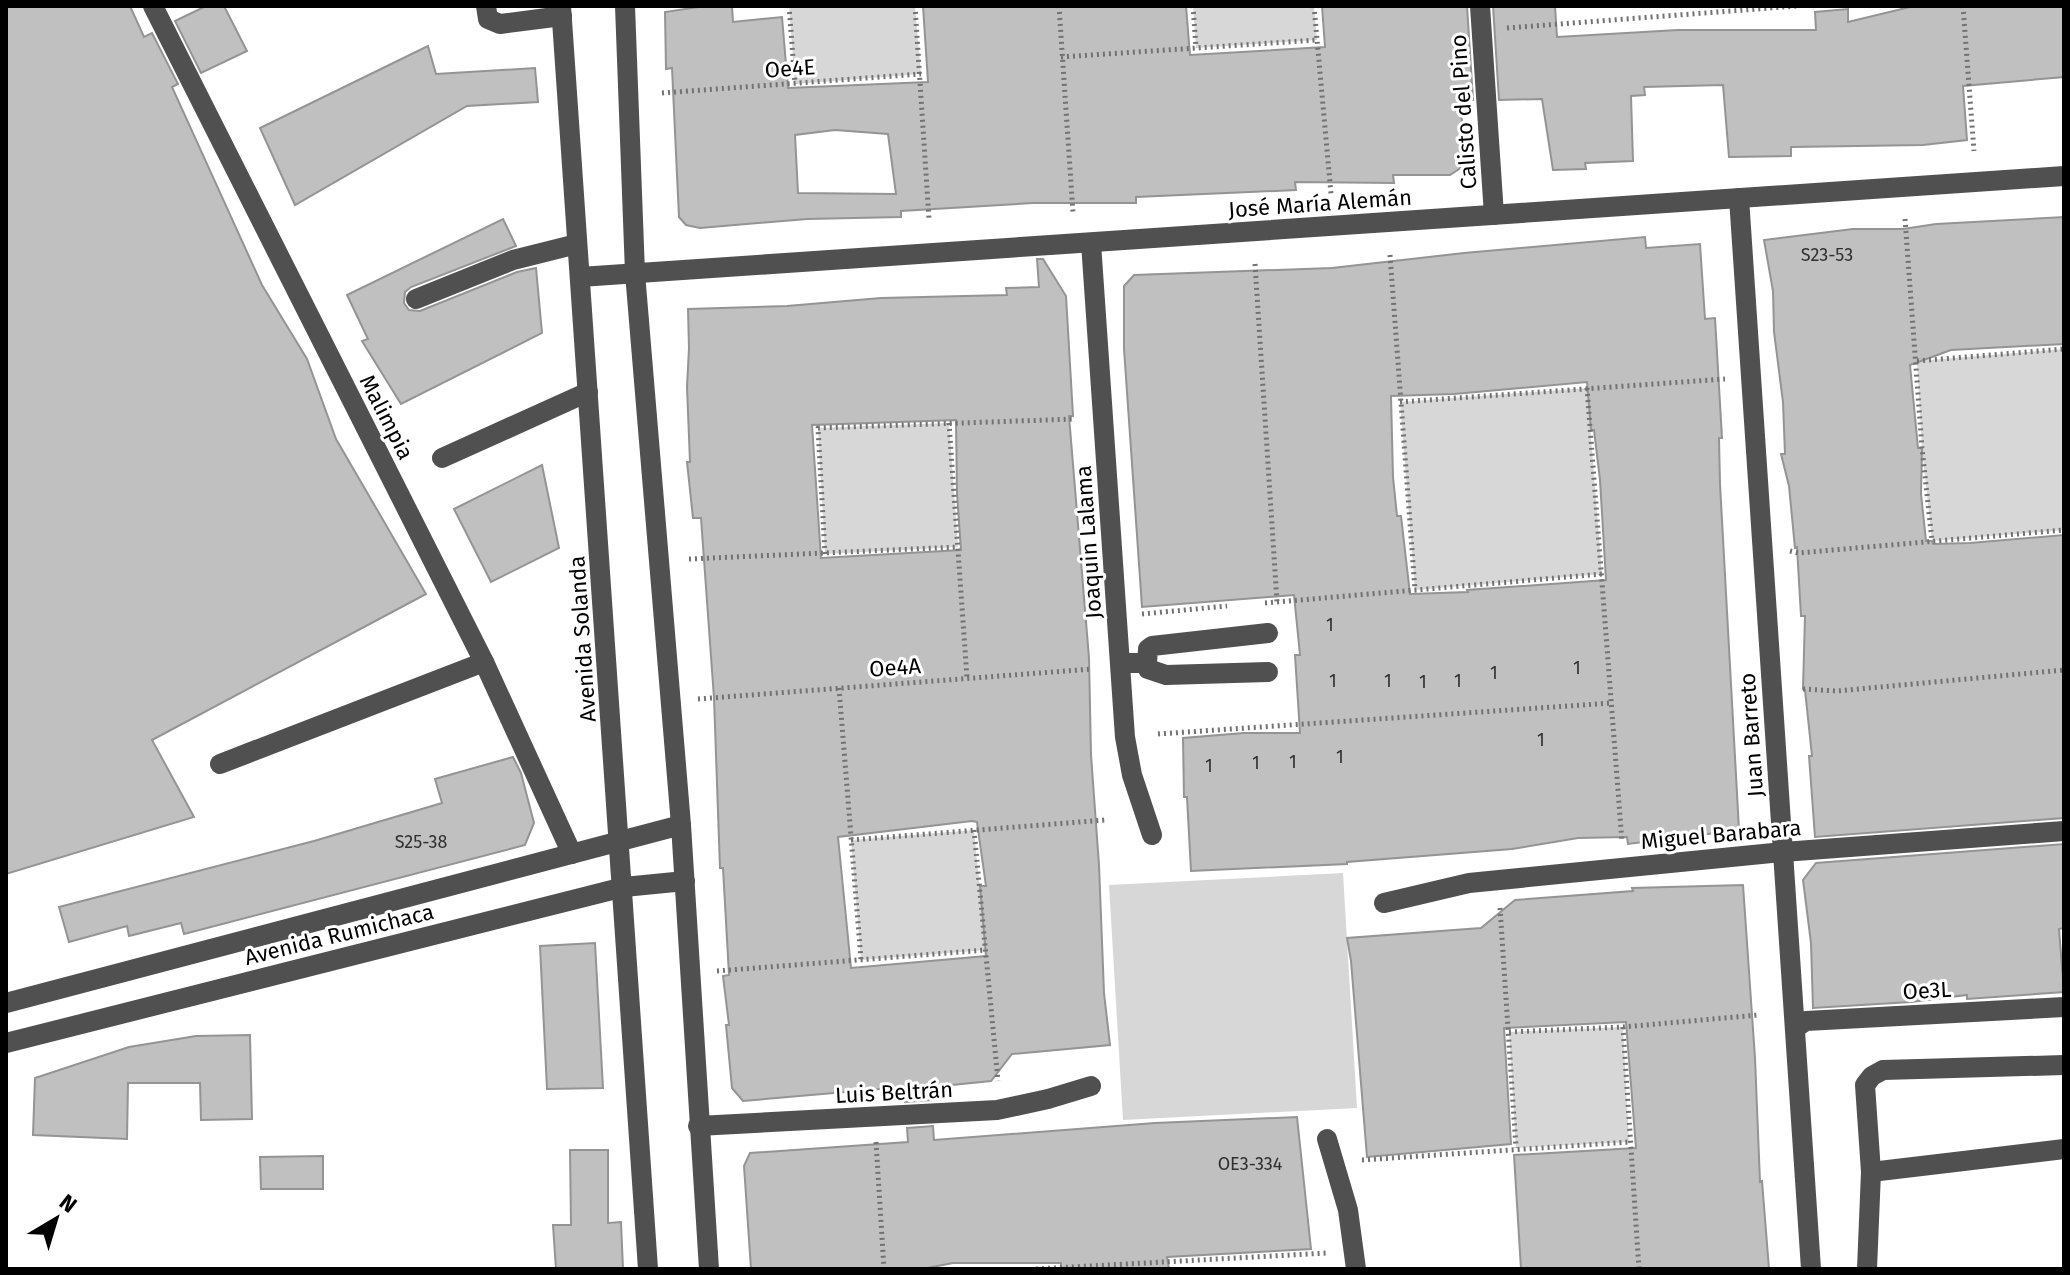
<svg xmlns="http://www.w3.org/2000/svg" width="2070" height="1275" font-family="'Fira Sans',sans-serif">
<rect width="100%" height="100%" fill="#fff"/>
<!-- green -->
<g fill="#d7d7d7">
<path d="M 789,6 L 915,6 L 921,74 L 795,84 Z"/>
<path d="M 1193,6 L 1314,6 L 1317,40 L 1196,48 Z"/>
<path d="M 2064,349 L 2064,530 L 1932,541 L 1922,448 L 1917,361 Z"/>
<path d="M 1587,388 L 1602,574 L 1415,590 L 1400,402 Z"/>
<path d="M 949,423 L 958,547 L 825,554 L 818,428 Z"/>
<path d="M 974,830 L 986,950 L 861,960 L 851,840 Z"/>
<path d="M 1343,873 L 1357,1108 L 1123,1120 L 1109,885 Z"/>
<path d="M 1623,1027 L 1629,1142 L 1516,1148 L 1509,1032 Z"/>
</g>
<!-- building -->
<g fill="#c0c0c0" stroke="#949494" stroke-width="2" fill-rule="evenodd">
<path d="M 6,6 L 130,6 L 144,37 L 152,33 L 178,84 L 172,87 L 262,285 L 307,359 L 336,439 L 426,594 L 152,740 L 194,817 L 6,874 Z"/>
<path d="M 206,6 L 224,6 L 247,51 L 201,73 L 175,21 Z"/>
<path d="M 705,6 L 732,6 L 733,22 L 782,17 L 788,88 L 928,82 L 923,6 L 1186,6 L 1190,55 L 1325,47 L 1322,6 L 1467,6 L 1473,100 L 1459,100 L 1467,156 L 1459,169 L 1450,175 L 1393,175 L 1394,183 L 1295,182 L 1296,190 L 1136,197 L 1136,203 L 1033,203 L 901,211 L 901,217 L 807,219 L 700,228 L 686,225 L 679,217 L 672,68 L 666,69 L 665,12 ZM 835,130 L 888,134 L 896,194 L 798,193 L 795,135 Z"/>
<path d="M 1493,6 L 1555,6 L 1557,37 L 1678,30 L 1816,30 L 1815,12 L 1848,9 L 1848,22 L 1910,7 L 2064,6 L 2064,77 L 1963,86 L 1967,140 L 1923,145 L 1791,147 L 1791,156 L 1729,157 L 1723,85 L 1644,87 L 1645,95 L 1631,96 L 1633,161 L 1585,163 L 1586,169 L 1553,170 L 1542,99 L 1499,100 Z"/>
<path d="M 428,46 L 436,74 L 535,68 L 538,102 L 467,106 L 295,205 L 260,128 Z"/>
<path d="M 2064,217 L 2064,344 L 1951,350 L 1910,365 L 1918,448 L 1922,448 L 1921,494 L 1926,541 L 1932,541 L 1933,544 L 1970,543 L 2064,535 L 2064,818 L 1815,837 L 1809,756 L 1812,756 L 1805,690 L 1803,689 L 1805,616 L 1801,616 L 1797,547 L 1795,548 L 1789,486 L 1781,454 L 1785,454 L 1783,402 L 1774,332 L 1773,291 L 1764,240 L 1853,229 L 1903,229 L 1936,224 Z"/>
<path d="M 503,219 L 516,246 L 411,287 L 405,292 L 404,303 L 409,310 L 420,311 L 517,272 L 536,268 L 542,333 L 401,404 L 362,341 L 368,339 L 347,295 Z"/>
<path d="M 1645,237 L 1646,248 L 1700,244 L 1705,319 L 1715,318 L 1722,438 L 1719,438 L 1720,484 L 1739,830 L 1628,844 L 1627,837 L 1578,838 L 1512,849 L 1347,862 L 1347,864 L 1191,871 L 1187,797 L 1184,797 L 1183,738 L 1244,733 L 1300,733 L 1295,655 L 1300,655 L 1294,595 L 1142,607 L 1124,349 L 1124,286 L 1134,275 L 1332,268 L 1464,253 ZM 1587,382 L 1591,430 L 1594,430 L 1600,480 L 1606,580 L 1467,590 L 1468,592 L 1410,594 L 1401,516 L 1397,516 L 1393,477 L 1391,396 L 1454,394 Z"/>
<path d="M 1037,259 L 1043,259 L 1066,296 L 1073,416 L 1069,416 L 1089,658 L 1091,755 L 1099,865 L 1104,993 L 1110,1045 L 1012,1054 L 991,1081 L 932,1087 L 932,1100 L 905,1102 L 903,1087 L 743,1101 L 732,1088 L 726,1025 L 729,1025 L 723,976 L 729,975 L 723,868 L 720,868 L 714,698 L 701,518 L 693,518 L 687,462 L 690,462 L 687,387 L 689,348 L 688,309 L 787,306 L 881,298 L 1007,295 L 1006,288 L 1039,287 ZM 956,420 L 957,493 L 961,550 L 821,558 L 812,425 ZM 972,821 L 977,822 L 986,886 L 980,886 L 986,956 L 851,968 L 838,837 Z"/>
<path d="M 542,465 L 559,548 L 491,582 L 454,509 Z"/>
<path d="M 513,757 L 521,773 L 534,823 L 525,845 L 184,934 L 181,923 L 129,936 L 127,926 L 69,942 L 59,907 L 314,841 L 442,803 L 435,779 Z"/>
<path d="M 2064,844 L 2064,928 L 2059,929 L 2064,992 L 1967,999 L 1967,995 L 1911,1002 L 1813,1008 L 1811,943 L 1803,880 L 1816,863 Z"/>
<path d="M 1743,885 L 1755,1058 L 1760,1182 L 1762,1181 L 1769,1269 L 1521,1269 L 1514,1155 L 1636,1148 L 1626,1022 L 1504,1028 L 1511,1144 L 1367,1157 L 1351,961 L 1347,938 L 1481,928 L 1515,900 L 1633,891 L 1632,888 Z"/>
<path d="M 595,943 L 603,1088 L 547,1089 L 540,946 Z"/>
<path d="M 250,1035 L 252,1119 L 201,1120 L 200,1083 L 128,1083 L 127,1139 L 33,1135 L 35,1078 L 129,1047 L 196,1036 Z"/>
<path d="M 1297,1117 L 1311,1249 L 1167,1257 L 1169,1269 L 1061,1269 L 1061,1263 L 953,1263 L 922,1269 L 751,1269 L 744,1166 L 750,1153 L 908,1142 L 907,1128 L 933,1126 L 934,1140 L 1155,1123 Z"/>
<path d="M 570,1150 L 608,1150 L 608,1223 L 621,1222 L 623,1269 L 556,1269 L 553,1225 L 571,1225 Z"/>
<path d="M 323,1156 L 323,1189 L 261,1189 L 260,1157 Z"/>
</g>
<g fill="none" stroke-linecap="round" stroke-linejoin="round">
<!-- path -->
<g stroke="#727272" stroke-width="5" stroke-dasharray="2 4" stroke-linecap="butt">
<path d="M 789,6 L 795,84"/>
<path d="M 915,6 L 929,219"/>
<path d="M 1059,6 L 1073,213"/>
<path d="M 1193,6 L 1196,48"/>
<path d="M 1314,6 L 1331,194"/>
<path d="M 1963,6 L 1974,151"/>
<path d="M 1507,28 L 1797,6"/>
<path d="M 1061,57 L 1317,40"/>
<path d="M 662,93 L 921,74"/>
<path d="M 1905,219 L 1922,448 L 1932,541"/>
<path d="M 1390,255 L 1415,590"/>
<path d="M 1255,264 L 1277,602"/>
<path d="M 1917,361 L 2064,349"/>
<path d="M 1587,388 L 1622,842"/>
<path d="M 1400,402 L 1725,379"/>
<path d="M 949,423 L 967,678"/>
<path d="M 1790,551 L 1798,553 L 2064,530"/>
<path d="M 825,554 L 818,428 L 1075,419"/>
<path d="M 689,559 L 958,547"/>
<path d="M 1265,603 L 1602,574"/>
<path d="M 1142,614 L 1227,606"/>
<path d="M 839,688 L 861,960"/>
<path d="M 1803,689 L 1837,691 L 2064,670"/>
<path d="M 698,699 L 1092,669"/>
<path d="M 1158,734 L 1612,703"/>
<path d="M 974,830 L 998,1081"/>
<path d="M 851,840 L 1105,820"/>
<path d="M 1500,908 L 1516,1148"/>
<path d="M 717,971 L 986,950"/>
<path d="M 1623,1027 L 1639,1269"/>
<path d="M 1509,1032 L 1623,1027 L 1758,1015"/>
<path d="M 876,1142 L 884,1269"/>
<path d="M 1362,1160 L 1629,1142"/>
<path d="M 1036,1269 L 1327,1253"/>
</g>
<!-- minor -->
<g stroke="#505050" stroke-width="20">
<path d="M 153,6 L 484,662 L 572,854"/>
<path d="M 486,6 L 488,19 L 500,24 L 562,16"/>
<path d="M 561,6 L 648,1269"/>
<path d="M 625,6 L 635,273 L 681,825 L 709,1269"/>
<path d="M 1480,6 L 1494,215"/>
<path d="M 1739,198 L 1811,1269"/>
<path d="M 1091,243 L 1125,737 L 1132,775 L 1152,835"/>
<path d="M 580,277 L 2064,176"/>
<path d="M 416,299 L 513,260 L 577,244"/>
<path d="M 442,458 L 588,392"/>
<path d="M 1120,663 L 1147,663 L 1148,649 L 1152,646 L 1268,633"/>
<path d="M 1147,663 L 1148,669 L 1166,675 L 1268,672"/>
<path d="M 220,764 L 484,662"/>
<path d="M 1384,903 L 1469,883 L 1783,852 L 2064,831"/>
<path d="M 6,1003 L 681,825"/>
<path d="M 1795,1028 L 1806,1021 L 2064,1007"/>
<path d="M 6,1043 L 624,887 L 685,881"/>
<path d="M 698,1126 L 997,1110 L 1048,1099 L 1091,1086"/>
<path d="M 1327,1139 L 1348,1210 L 1356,1269"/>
<path d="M 1871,1172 L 2064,1149"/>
<path d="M 1867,1269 L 1871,1172 L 1865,1085 L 1872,1076 L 1883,1070 L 2064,1065"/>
</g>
</g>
<g text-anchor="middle" stroke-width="6" stroke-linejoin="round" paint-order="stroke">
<!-- number labels -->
<g font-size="18" fill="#303030">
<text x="1827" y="261">S23-53</text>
<text x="1330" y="631">1</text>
<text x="1577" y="674">1</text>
<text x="1494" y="679">1</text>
<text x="1333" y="687">1</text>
<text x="1388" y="687">1</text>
<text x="1458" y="687">1</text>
<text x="1423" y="688">1</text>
<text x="1541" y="746">1</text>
<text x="1340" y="763">1</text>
<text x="1293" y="768">1</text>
<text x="1256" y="769">1</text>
<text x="1209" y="772">1</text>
<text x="421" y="848">S25-38</text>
<text x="1250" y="1170">OE3-334</text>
</g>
<!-- street labels -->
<g font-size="22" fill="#000" stroke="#fff">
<text transform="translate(790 68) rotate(-4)" y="8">Oe4E</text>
<text transform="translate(1463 112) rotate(-94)" y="8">Calisto del Pino</text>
<text transform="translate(1320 203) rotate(-4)" y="8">José María Alemán</text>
<text transform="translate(387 417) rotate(63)" y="8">Malimpia</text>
<text transform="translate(1088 542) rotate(-94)" y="8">Joaquin Lalama</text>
<text transform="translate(582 639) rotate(-94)" y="8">Avenida Solanda</text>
<text transform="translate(895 667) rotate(-4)" y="8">Oe4A</text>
<text transform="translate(1751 735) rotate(-94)" y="8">Juan Barreto</text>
<text transform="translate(1721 834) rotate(-5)" y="8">Miguel Barabara</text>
<text transform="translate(339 934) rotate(-14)" y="8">Avenida Rumichaca</text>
<text transform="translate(1927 990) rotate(-3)" y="8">Oe3L</text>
<text transform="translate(894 1092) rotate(-3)" y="8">Luis Beltrán</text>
</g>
</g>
<!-- border -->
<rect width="2070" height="1275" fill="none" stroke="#000000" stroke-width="16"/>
<!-- north arrow -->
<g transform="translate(56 1219) rotate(38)" stroke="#ffffff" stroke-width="6" paint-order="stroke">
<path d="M0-6L14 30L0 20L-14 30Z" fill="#000000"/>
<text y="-12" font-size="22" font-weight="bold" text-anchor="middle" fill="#000000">N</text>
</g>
</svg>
